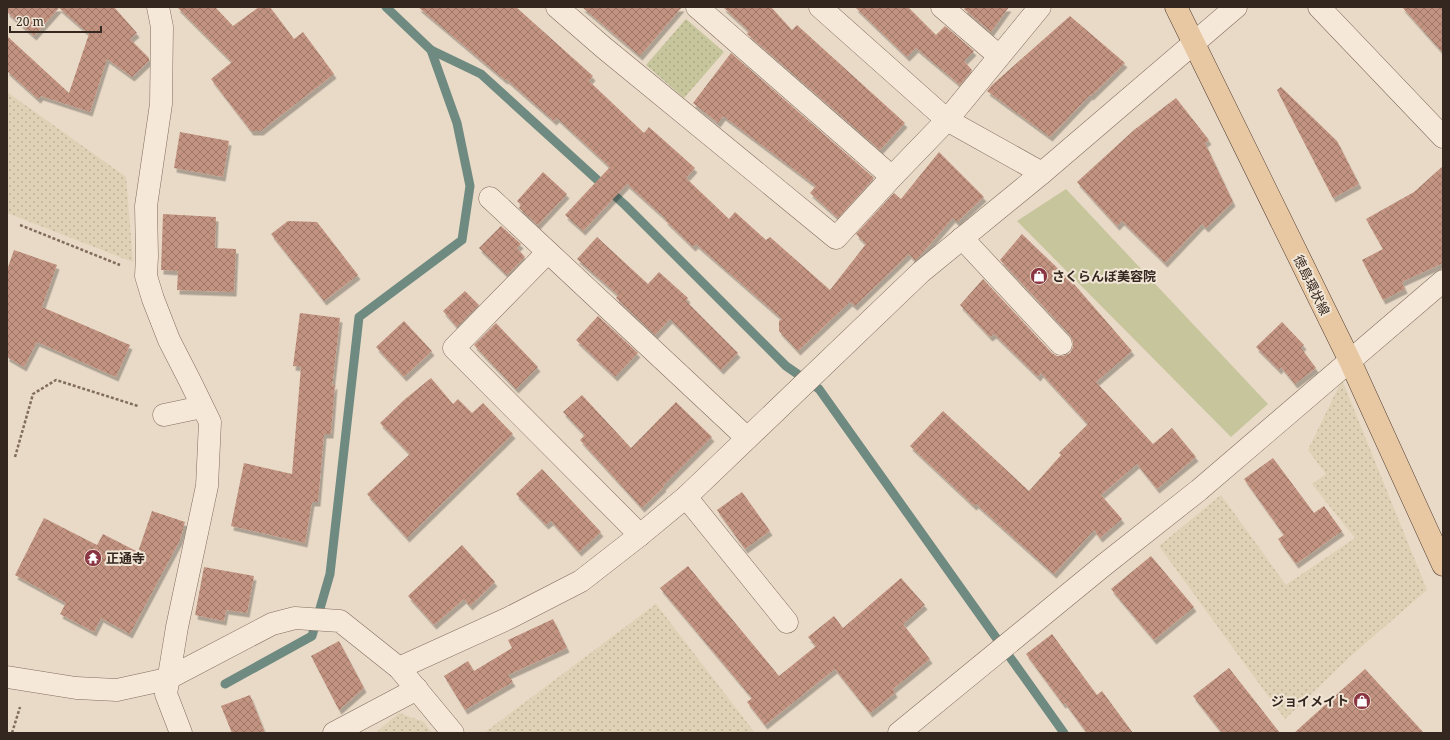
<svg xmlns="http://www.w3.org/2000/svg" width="1450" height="740" font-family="'Noto Serif','Noto Sans JP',serif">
<defs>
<pattern id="farmland-dots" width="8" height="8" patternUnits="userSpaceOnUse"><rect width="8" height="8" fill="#ded1b5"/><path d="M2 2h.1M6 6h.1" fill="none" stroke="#bfb39b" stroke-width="1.8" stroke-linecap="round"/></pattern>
<pattern id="park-dots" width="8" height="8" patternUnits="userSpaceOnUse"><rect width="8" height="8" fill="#c6c59c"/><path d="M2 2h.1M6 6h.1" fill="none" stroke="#aba986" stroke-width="1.8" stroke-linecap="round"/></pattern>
<pattern id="building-cross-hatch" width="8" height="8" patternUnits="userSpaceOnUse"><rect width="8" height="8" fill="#c39381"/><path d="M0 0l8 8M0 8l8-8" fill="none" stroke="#9f7869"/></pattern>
<filter id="shadow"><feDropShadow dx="2.5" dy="4.5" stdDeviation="0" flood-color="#0004"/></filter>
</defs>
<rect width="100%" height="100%" fill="#e9dac7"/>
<!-- farmland -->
<g fill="url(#farmland-dots)">
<path d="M 7,92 L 126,177 L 133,262 L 7,213 Z"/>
<path d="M 1342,380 L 1427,590 L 1353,654 L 1285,719 L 1159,546 L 1221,495 L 1286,585 L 1355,538 L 1312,484 L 1326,474 L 1308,450 Z"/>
<path d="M 656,604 L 755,733 L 484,733 Z"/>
<path d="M 399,713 L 424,722 L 432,733 L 375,733 Z"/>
</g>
<!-- green -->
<path fill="#c6c59c" d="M 1066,189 L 1268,404 L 1231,437 L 1017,221 Z"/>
<!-- park -->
<path fill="url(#park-dots)" d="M 686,19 L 724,52 L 684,98 L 646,65 Z"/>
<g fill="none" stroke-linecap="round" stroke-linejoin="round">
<!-- stream -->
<g stroke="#6f8a80" stroke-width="9">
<path d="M 431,50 L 481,74 L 625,205 L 786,366 L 819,389 L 1064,733"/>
<path d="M 225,684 L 312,636 L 330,574 L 359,317 L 462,240 L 470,186 L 457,123 L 431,50 L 386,7"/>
</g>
</g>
<!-- building -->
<g fill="url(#building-cross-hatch)" filter="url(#shadow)">
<path d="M 7,7 L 114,7 L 137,33 L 130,39 L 149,58 L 149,61 L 132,77 L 107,59 L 90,112 L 41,96 L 38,99 L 7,71 L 7,36 L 69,93 L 89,34 L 59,8 L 34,36 L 7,12 Z"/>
<path d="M 177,7 L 215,7 L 233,26 L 259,7 L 270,7 L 294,39 L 303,32 L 334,74 L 261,131 L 251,131 L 211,79 L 232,62 Z"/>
<path d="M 418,7 L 516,7 L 593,76 L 589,81 L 644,133 L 649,127 L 695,168 L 686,178 L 729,219 L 735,212 L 766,240 L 770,237 L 830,290 L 866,244 L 856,234 L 894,193 L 901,199 L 939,152 L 984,197 L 957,222 L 953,218 L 919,257 L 915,261 L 909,254 L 855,306 L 850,302 L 798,351 L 779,331 L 779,321 L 782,319 L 696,244 L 693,247 L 665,220 L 666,219 L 627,184 L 583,231 L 565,215 L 610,167 L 557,118 L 554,121 L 506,79 L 505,80 Z"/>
<path d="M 582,7 L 682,7 L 640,56 Z"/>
<path d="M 723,7 L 771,7 L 792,30 L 797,25 L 905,123 L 880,150 L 747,34 L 749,31 Z"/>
<path d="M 855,7 L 908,7 L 936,35 L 945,26 L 974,51 L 964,61 L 972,70 L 960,85 L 916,48 L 907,57 Z"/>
<path d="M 966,7 L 1009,7 L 991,32 L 964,9 Z"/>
<path d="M 1402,7 L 1443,7 L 1443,53 Z"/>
<path d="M 1070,16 L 1125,63 L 1091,96 L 1090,95 L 1050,137 L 987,91 L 992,85 Z"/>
<path d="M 731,53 L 874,178 L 838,218 L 810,193 L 816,186 L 723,116 L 718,123 L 693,103 Z"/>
<path d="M 1281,87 L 1337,141 L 1359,184 L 1333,198 L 1277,90 Z"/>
<path d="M 1176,98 L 1209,140 L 1205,143 L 1233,202 L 1206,228 L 1202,224 L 1165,263 L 1122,221 L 1117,226 L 1077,182 L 1134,130 Z"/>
<path d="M 180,132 L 229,141 L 223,177 L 174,168 Z"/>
<path d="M 1443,166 L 1443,263 L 1402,282 L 1405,289 L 1383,300 L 1362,260 L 1383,249 L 1366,219 L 1414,192 Z"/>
<path d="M 543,172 L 567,194 L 538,225 L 519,208 L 521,205 L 517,201 Z"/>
<path d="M 163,214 L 216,217 L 215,248 L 236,249 L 234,292 L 177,290 L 178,271 L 161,270 Z"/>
<path d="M 288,221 L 317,222 L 358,275 L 324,301 L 271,234 Z"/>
<path d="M 501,226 L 521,244 L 517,248 L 525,257 L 507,275 L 479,248 Z"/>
<path d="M 1022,234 L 1074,284 L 1132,351 L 1096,382 L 1153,444 L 1172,428 L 1196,457 L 1157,489 L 1137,464 L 1101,495 L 1122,519 L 1100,538 L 1094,530 L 1054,574 L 976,504 L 974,506 L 910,446 L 943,411 L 1029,491 L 1061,455 L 1059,453 L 1088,424 L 1041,373 L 1038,377 L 994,334 L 990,337 L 960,305 L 983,279 L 1052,353 L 1057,356 L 1063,356 L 1070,353 L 1073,347 L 1073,342 L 1070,335 L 1000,260 Z"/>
<path d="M 597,237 L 648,284 L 659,272 L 688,298 L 686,301 L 738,353 L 721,370 L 670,319 L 655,335 L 616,298 L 618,295 L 577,259 Z"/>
<path d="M 14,250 L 57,265 L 42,307 L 130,345 L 116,377 L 37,342 L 24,367 L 7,357 L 7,270 Z"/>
<path d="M 465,291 L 479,305 L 457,327 L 443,311 Z"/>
<path d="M 300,313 L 340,318 L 332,387 L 335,384 L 331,434 L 324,434 L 318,502 L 312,502 L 305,543 L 231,526 L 244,463 L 292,474 L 301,367 L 293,366 Z"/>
<path d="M 598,316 L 638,353 L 615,377 L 576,340 Z"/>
<path d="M 404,321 L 432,351 L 404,377 L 376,347 Z"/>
<path d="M 1282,322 L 1304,345 L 1301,348 L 1316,368 L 1295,384 L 1281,367 L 1279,370 L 1256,347 Z"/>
<path d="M 496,323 L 538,367 L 516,389 L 474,345 Z"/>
<path d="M 431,378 L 453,404 L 458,399 L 472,413 L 483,403 L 513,434 L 407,538 L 367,494 L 410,454 L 380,423 L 404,400 Z"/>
<path d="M 582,395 L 631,448 L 676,402 L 712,437 L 663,486 L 664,487 L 642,508 L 580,440 L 585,435 L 563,412 Z"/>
<path d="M 1273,458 L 1314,513 L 1324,506 L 1342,531 L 1296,564 L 1278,539 L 1284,535 L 1244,479 Z"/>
<path d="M 542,469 L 601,532 L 579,552 L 551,521 L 546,525 L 516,494 Z"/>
<path d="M 742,492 L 770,531 L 745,549 L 717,510 Z"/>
<path d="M 152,511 L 185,522 L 180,540 L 130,634 L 101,618 L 94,632 L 60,614 L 66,603 L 15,575 L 44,518 L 97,545 L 103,534 L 138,552 Z"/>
<path d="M 462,545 L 495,582 L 470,606 L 464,599 L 434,625 L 408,596 Z"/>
<path d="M 1151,556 L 1194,607 L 1154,640 L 1111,589 Z"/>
<path d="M 688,566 L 779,676 L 816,646 L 808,637 L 834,616 L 843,628 L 901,578 L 925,605 L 903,624 L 930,659 L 893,689 L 895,693 L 870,713 L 835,669 L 765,725 L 747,702 L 752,698 L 660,588 Z"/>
<path d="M 204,567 L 254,576 L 247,613 L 226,610 L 224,621 L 195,615 Z"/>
<path d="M 553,619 L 567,648 L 508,675 L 513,682 L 465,710 L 444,676 L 468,661 L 474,671 L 512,648 L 508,640 Z"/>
<path d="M 1052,634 L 1097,695 L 1102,691 L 1133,733 L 1087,733 L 1065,703 L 1063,704 L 1026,654 Z"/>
<path d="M 339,641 L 364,688 L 339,710 L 311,656 Z"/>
<path d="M 1229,668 L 1280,733 L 1222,733 L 1193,696 Z"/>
<path d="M 1365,669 L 1424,733 L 1294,733 Z"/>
<path d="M 250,695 L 265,733 L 232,733 L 221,706 Z"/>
</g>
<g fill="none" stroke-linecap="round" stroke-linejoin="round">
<defs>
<g id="minor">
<path d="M 158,7 L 162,27 L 161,104 L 146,206 L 147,256 L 146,276 L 153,299 L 169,340 L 191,383 L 210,422 L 207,486 L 177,627 L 166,694 L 181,733"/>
<path d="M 557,7 L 603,47 L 836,238 L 892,177 L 947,120 L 1040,7"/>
<path d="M 697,7 L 892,177"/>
<path d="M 820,7 L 947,120 L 1042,173"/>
<path d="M 942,7 L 999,56"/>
<path d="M 1319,7 L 1443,137"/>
<path d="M 490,198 L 548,252"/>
<path d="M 962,238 L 1061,344"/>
<path d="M 164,415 L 202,407"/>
<path d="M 686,497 L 787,622"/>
<path d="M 640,535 L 454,348 L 548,252 L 747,438"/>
<path d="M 399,668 L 509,618 L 581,581 L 640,535 L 686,497 L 921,272 L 1042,173 L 1236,7"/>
<path d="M 7,677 L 76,688 L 117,690 L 167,679 L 272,624 L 295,618 L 340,621 L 399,668 L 453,733"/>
<path d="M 334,733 L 417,689"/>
<path d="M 899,733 L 1104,565 L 1199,490 L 1443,281"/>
</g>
<path id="major" d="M 1176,7 L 1350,361 L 1443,565"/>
</defs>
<!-- minor casing -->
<use href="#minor" stroke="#826c5e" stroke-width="23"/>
<!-- major casing -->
<use href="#major" stroke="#513c32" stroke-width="23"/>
<!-- path -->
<g stroke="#826c5e" stroke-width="2.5" stroke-dasharray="3 2" stroke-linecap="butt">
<path d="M 20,225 L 120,265"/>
<path d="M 15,457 L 33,394 L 56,380 L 138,406"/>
<path d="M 12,733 L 20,707"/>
</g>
<!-- minor -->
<use href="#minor" stroke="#f5e8d9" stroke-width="22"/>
<!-- major -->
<use href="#major" stroke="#e7c8a3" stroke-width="22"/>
</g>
<!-- icons -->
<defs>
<symbol id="shop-disc" viewBox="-11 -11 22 22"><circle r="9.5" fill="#8a3542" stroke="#f1e5d5"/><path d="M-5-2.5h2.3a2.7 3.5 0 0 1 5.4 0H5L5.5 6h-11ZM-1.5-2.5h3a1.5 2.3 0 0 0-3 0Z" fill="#fff"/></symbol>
<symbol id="temple-disc" viewBox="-11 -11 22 22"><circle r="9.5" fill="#8a3542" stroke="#f1e5d5"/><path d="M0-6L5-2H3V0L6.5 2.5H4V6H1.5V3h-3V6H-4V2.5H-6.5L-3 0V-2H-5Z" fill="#fff"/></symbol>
</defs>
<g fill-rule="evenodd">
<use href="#shop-disc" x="1029" y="266" width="20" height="20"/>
<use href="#temple-disc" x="83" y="548" width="20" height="20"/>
<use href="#shop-disc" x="1352" y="691" width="20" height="20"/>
</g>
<g text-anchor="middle" stroke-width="4" stroke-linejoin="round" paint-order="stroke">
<!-- poi labels -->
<g font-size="13" font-weight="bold" fill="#342720" stroke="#f1e5d5" text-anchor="start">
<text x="1052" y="281">さくらんぼ美容院</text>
<text x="106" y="563">正通寺</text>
<text x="1349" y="706" text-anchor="end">ジョイメイト</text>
</g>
<!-- street labels -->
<g font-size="13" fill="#342720" stroke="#f1e5d5">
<text transform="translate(1312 285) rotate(64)" y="5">徳島環状線</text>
</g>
</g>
<!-- border -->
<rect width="1450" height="740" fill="none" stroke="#342720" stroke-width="16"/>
<!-- scale -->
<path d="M10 26v6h91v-6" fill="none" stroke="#342720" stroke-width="2"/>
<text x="16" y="26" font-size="12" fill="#342720" stroke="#f1e5d5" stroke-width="3" paint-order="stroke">20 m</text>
</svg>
